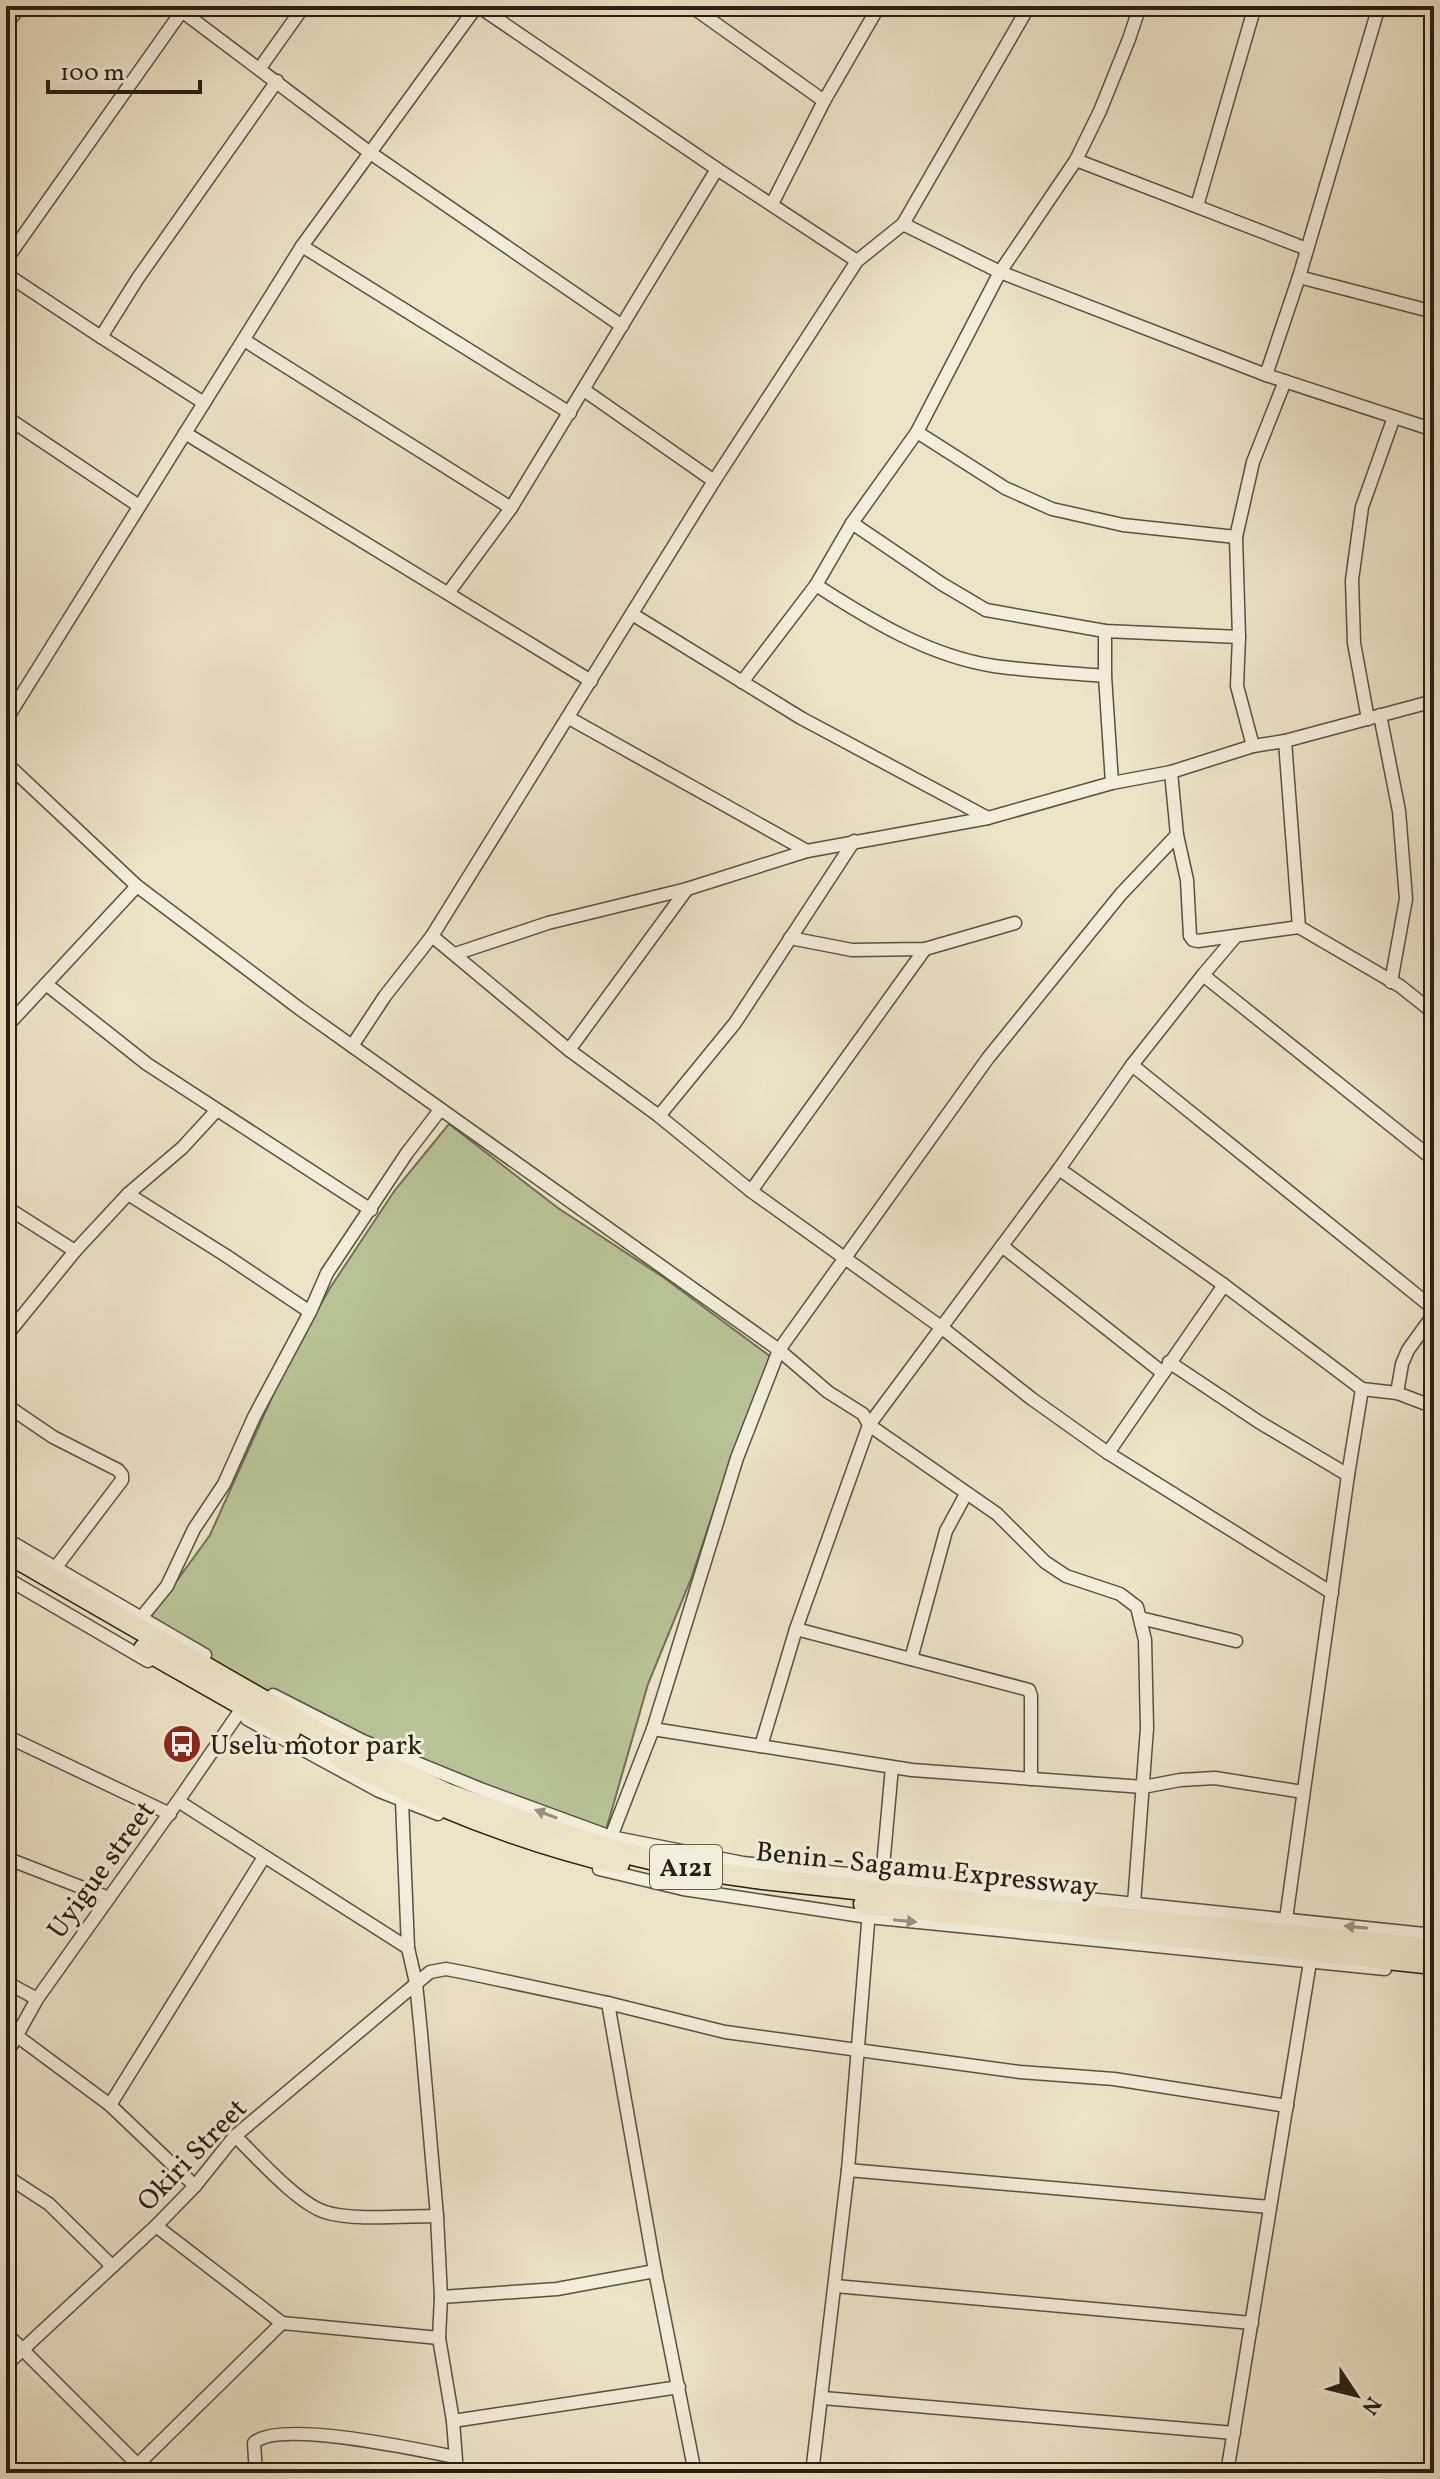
<svg xmlns="http://www.w3.org/2000/svg" width="1440" height="2479" font-family="Vollkorn,serif">
<rect width="100%" height="100%" fill="#ede4c7"/>
<filter id="stains"><feTurbulence type="fractalNoise" baseFrequency=".0025" numOctaves="4"/><feColorMatrix values="0 0 0 0 .2 0 0 0 0 .09 0 0 0 0 .02 0 0 0 .5 -.17"/></filter>
<radialGradient id="worn" r=".72"><stop offset=".6" stop-color="#630" stop-opacity="0"/><stop offset="1" stop-color="#630" stop-opacity=".3"/></radialGradient>
<!-- green -->
<path fill="#b8c496" stroke="#707154" stroke-width="2" d="M 449,1124 L 558,1208 L 663,1277 L 771,1357 L 726,1474 L 691,1579 L 648,1684 L 604,1837 L 458,1788 L 281,1708 L 144,1626 L 210,1535 L 287,1364 L 330,1288 L 395,1190 Z"/>
<g fill="none" stroke-linecap="round" stroke-linejoin="round">
<defs>
<g id="minor">
<path d="M 175,6 L 369,152 L 622,326"/>
<path d="M 478,6 L 717,169 L 857,261"/>
<path d="M 691,6 L 824,101"/>
<path d="M 6,24 L 21,6"/>
<path d="M 260,68 L 304,6"/>
<path d="M 1076,160 L 1307,249"/>
<path d="M 772,204 L 824,101 L 879,6"/>
<path d="M 1197,206 L 1255,6"/>
<path d="M 903,224 L 1000,272 L 1266,375 L 1434,430"/>
<path d="M 302,246 L 570,413"/>
<path d="M 6,260 L 182,11"/>
<path d="M 6,274 L 101,337 L 138,278 L 277,81"/>
<path d="M 1299,277 L 1434,312"/>
<path d="M 101,337 L 204,403"/>
<path d="M 244,340 L 511,508"/>
<path d="M 1266,375 L 1299,277 L 1379,6"/>
<path d="M 584,390 L 714,481"/>
<path d="M 6,417 L 139,506"/>
<path d="M 917,432 L 1005,488 L 1052,509 L 1123,525 L 1236,537"/>
<path d="M 185,433 L 591,681"/>
<path d="M 852,523 L 942,584 L 986,610 L 1105,631 L 1239,637"/>
<path d="M 816,585 C 870,620 929,656 994,666 C 1030,671 1068,673 1105,676 L 1105,631"/>
<path d="M 449,592 L 511,508 L 717,169"/>
<path d="M 632,614 L 801,718 L 988,818"/>
<path d="M 1105,676 L 1112,783"/>
<path d="M 742,682 L 816,585 L 852,523 L 917,432 L 1000,272 L 1076,160 L 1100,111 L 1129,39 L 1140,6"/>
<path d="M 1380,715 L 1399,811 L 1406,899 L 1391,982"/>
<path d="M 569,718 L 807,851"/>
<path d="M 1368,719 L 1354,643 L 1352,580 L 1362,507 L 1394,417"/>
<path d="M 6,720 L 302,246 L 477,6"/>
<path d="M 1285,741 L 1299,927 L 1400,986 L 1434,1013"/>
<path d="M 1253,746 L 1237,686 L 1239,637 L 1236,537 L 1253,462 L 1285,381"/>
<path d="M 6,763 L 137,886 L 300,1009 L 779,1350 L 828,1392 L 863,1414 L 869,1425 L 997,1514 L 1045,1562 L 1066,1576 L 1120,1594 L 1137,1607 L 1145,1640 L 1147,1728 L 1134,1904"/>
<path d="M 1171,772 L 1177,835 L 1187,880 L 1190,936 L 1193,940 L 1198,941 L 1299,927"/>
<path d="M 432,936 L 569,1050 L 659,1116 L 751,1191 L 941,1327 L 1032,1399 L 1108,1453 L 1332,1593"/>
<path d="M 1236,936 L 1203,975 L 1434,1160"/>
<path d="M 790,938 L 852,950 L 925,949 L 1015,923"/>
<path d="M 455,954 L 548,923 L 687,889 L 807,851 L 988,818 L 1112,783 L 1171,772 L 1253,746 L 1285,741 L 1434,701"/>
<path d="M 1203,975 L 1132,1065 L 1059,1169 L 1224,1285 L 1362,1389 L 1397,1393 L 1434,1407"/>
<path d="M 46,984 L 147,1064 L 371,1210"/>
<path d="M 6,1027 L 137,886"/>
<path d="M 352,1046 L 385,996 L 432,936 L 714,481 L 857,261 L 903,224 L 1029,6"/>
<path d="M 569,1050 L 687,889"/>
<path d="M 1132,1065 L 1434,1309"/>
<path d="M 659,1116 L 735,1023 L 854,841"/>
<path d="M 751,1191 L 925,949"/>
<path d="M 128,1194 L 225,1255 L 310,1312"/>
<path d="M 6,1207 L 75,1251"/>
<path d="M 1002,1246 L 1163,1373"/>
<path d="M 6,1336 L 75,1251 L 128,1194 L 182,1148 L 217,1110"/>
<path d="M 1169,1362 L 1259,1422 L 1348,1475"/>
<path d="M 1397,1393 L 1402,1364 L 1408,1350 L 1434,1314"/>
<path d="M 6,1405 L 53,1437 L 118,1470 L 122,1475 L 122,1480 L 56,1567"/>
<path d="M 1108,1453 L 1224,1285"/>
<path d="M 6,1539 L 205,1655"/>
<path d="M 6,1578 L 148,1661"/>
<path d="M 141,1618 L 167,1586 L 194,1529 L 224,1484 L 254,1417 L 310,1312 L 327,1273 L 407,1153 L 440,1110"/>
<path d="M 1140,1618 L 1236,1641"/>
<path d="M 796,1629 L 1029,1690 L 1031,1696 L 1031,1779"/>
<path d="M 911,1659 L 946,1531 L 966,1494"/>
<path d="M 273,1695 L 363,1741 L 483,1790 L 611,1837 L 743,1863 L 1434,1935"/>
<path d="M 247,1719 L 379,1791 L 438,1814"/>
<path d="M 653,1729 L 912,1770 L 1143,1787 L 1180,1780 L 1215,1778 L 1303,1792"/>
<path d="M 6,1736 L 170,1814"/>
<path d="M 761,1746 L 796,1629 L 869,1425 L 1059,1169"/>
<path d="M 178,1801 L 408,1948"/>
<path d="M 402,1801 L 408,1948 L 416,1983 L 421,2033 L 437,2216 L 441,2297 L 439,2338 L 453,2421 L 457,2473"/>
<path d="M 611,1837 L 653,1729 L 737,1458 L 779,1350 L 988,1058 L 1121,894 L 1177,835"/>
<path d="M 6,1858 L 109,1898"/>
<path d="M 599,1869 L 683,1889 L 868,1917 L 1385,1969"/>
<path d="M 882,1878 L 892,1767"/>
<path d="M 1286,1919 L 1348,1475 L 1362,1389"/>
<path d="M 6,1982 L 37,1999"/>
<path d="M 608,2003 L 655,2271 L 695,2473"/>
<path d="M 17,2036 L 110,2105 L 195,2186"/>
<path d="M 6,2055 L 37,1999 L 178,1801 L 238,1714"/>
<path d="M 110,2105 L 264,1857"/>
<path d="M 235,2136 C 257,2157 297,2203 325,2212 C 351,2221 407,2216 437,2216"/>
<path d="M 848,2170 L 1270,2207"/>
<path d="M 6,2176 L 49,2204 L 112,2266"/>
<path d="M 156,2226 L 282,2323 L 439,2338"/>
<path d="M 835,2286 L 1252,2323"/>
<path d="M 441,2297 L 557,2289 L 655,2271"/>
<path d="M 6,2333 L 137,2464"/>
<path d="M 6,2365 L 156,2226 L 195,2186 L 235,2136 L 430,1972 L 446,1969 L 467,1973 L 608,2003 L 725,2032 L 1020,2072 L 1114,2079 L 1287,2106"/>
<path d="M 823,2398 L 1234,2433"/>
<path d="M 453,2421 L 679,2387"/>
<path d="M 129,2473 L 282,2323"/>
<path d="M 256,2473 L 254,2443 C 278,2419 420,2450 455,2457"/>
<path d="M 812,2473 L 848,2170 L 869,1911"/>
<path d="M 1227,2473 L 1310,1962"/>
</g>
<g id="trunk">
<path d="M 6,1552 L 325,1736 L 448,1794 L 529,1823 L 625,1853 L 693,1869 L 763,1879 L 1063,1912 L 1434,1949"/>
<path d="M 144,1649 L 290,1732"/>
<path d="M 340,1758 C 428,1804 522,1841 619,1864"/>
<path d="M 864,1904 L 1434,1964"/>
</g>
</defs>
<!-- minor casing -->
<use href="#minor" stroke="#595040" stroke-width="15"/>
<!-- trunk casing -->
<use href="#trunk" stroke="#281e13" stroke-width="23"/>
<!-- minor -->
<use href="#minor" stroke="#f3eddb" stroke-width="12"/>
<!-- trunk -->
<use href="#trunk" stroke="#ede4c7" stroke-width="20"/>
</g>
<!-- one-way arrows -->
<defs><path id="oneway-solid" d="M-6-.8H1V-3.2L6.5 0L1 3.2V.8H-6Z" transform="scale(2)"/></defs>
<g fill="#989081">
<use href="#oneway-solid" transform="translate(546 1814) rotate(-159)"/>
<use href="#oneway-solid" transform="translate(905 1921) rotate(6)"/>
<use href="#oneway-solid" transform="translate(1356 1927) rotate(-174)"/>
</g>
<!-- icons -->
<defs>
<symbol id="bus-disc" viewBox="-11 -11 22 22"><circle r="9.5" fill="#8f2418" stroke="#f3eddb"/><path d="M-5-6H5V4H4V6H2V4H-2V6H-4V4H-5ZM-3.5-4V0h7V-4ZM-3.5 1.2v1.5H-2V1.2ZM2 1.2v1.5H3.5V1.2Z" fill="#fff"/></symbol>
</defs>
<g fill-rule="evenodd">
<use href="#bus-disc" x="160" y="1722" width="44" height="44"/>
</g>
<g text-anchor="middle" stroke-width="6" stroke-linejoin="round" paint-order="stroke">
<!-- shield labels -->
<rect fill="#f3eddb" stroke="#655c4f" stroke-width="2" x="650" y="1845" width="72" height="44" rx="6"/>
<g font-size="26" font-weight="bold" fill="#281e13">
<text x="686" y="1876">A121</text>
</g>
<!-- poi labels -->
<g font-size="28" fill="#281e13" stroke="#f3eddb" text-anchor="start">
<text x="210" y="1754">Uselu motor park</text>
</g>
<!-- street labels -->
<g font-size="28" fill="#281e13" stroke="#f3eddb">
<text transform="translate(927 1868) rotate(6)" y="10">Benin - Sagamu Expressway</text>
<text transform="translate(100 1869) rotate(-54)" y="10">Uyigue street</text>
<text transform="translate(191 2154) rotate(-46)" y="10">Okiri Street</text>
</g>
</g>
<!-- margin -->
<rect width="1440" height="2479" fill="none" stroke="#ede4c7" stroke-width="32"/>
<rect x="8" y="8" width="1424" height="2463" fill="none" stroke="#281e13" stroke-width="4"/>
<rect x="16" y="16" width="1408" height="2447" fill="none" stroke="#281e13" stroke-width="2"/>
<!-- north arrow -->
<g transform="translate(1356 2395) rotate(125)" stroke="#f3eddb" stroke-width="6" paint-order="stroke">
<path d="M0-6L14 30L0 20L-14 30Z" fill="#281e13"/>
<text y="-12" font-size="22" font-weight="bold" text-anchor="middle" fill="#281e13">N</text>
</g>
<!-- scale -->
<path d="M48 80v12h152v-12" fill="none" stroke="#281e13" stroke-width="4"/>
<text x="60" y="80" font-size="24" fill="#281e13" stroke="#f3eddb" stroke-width="6" paint-order="stroke">100 m</text>
<rect width="100%" height="100%" filter="url(#stains)"/>
<rect width="100%" height="100%" fill="url(#worn)"/>
</svg>
